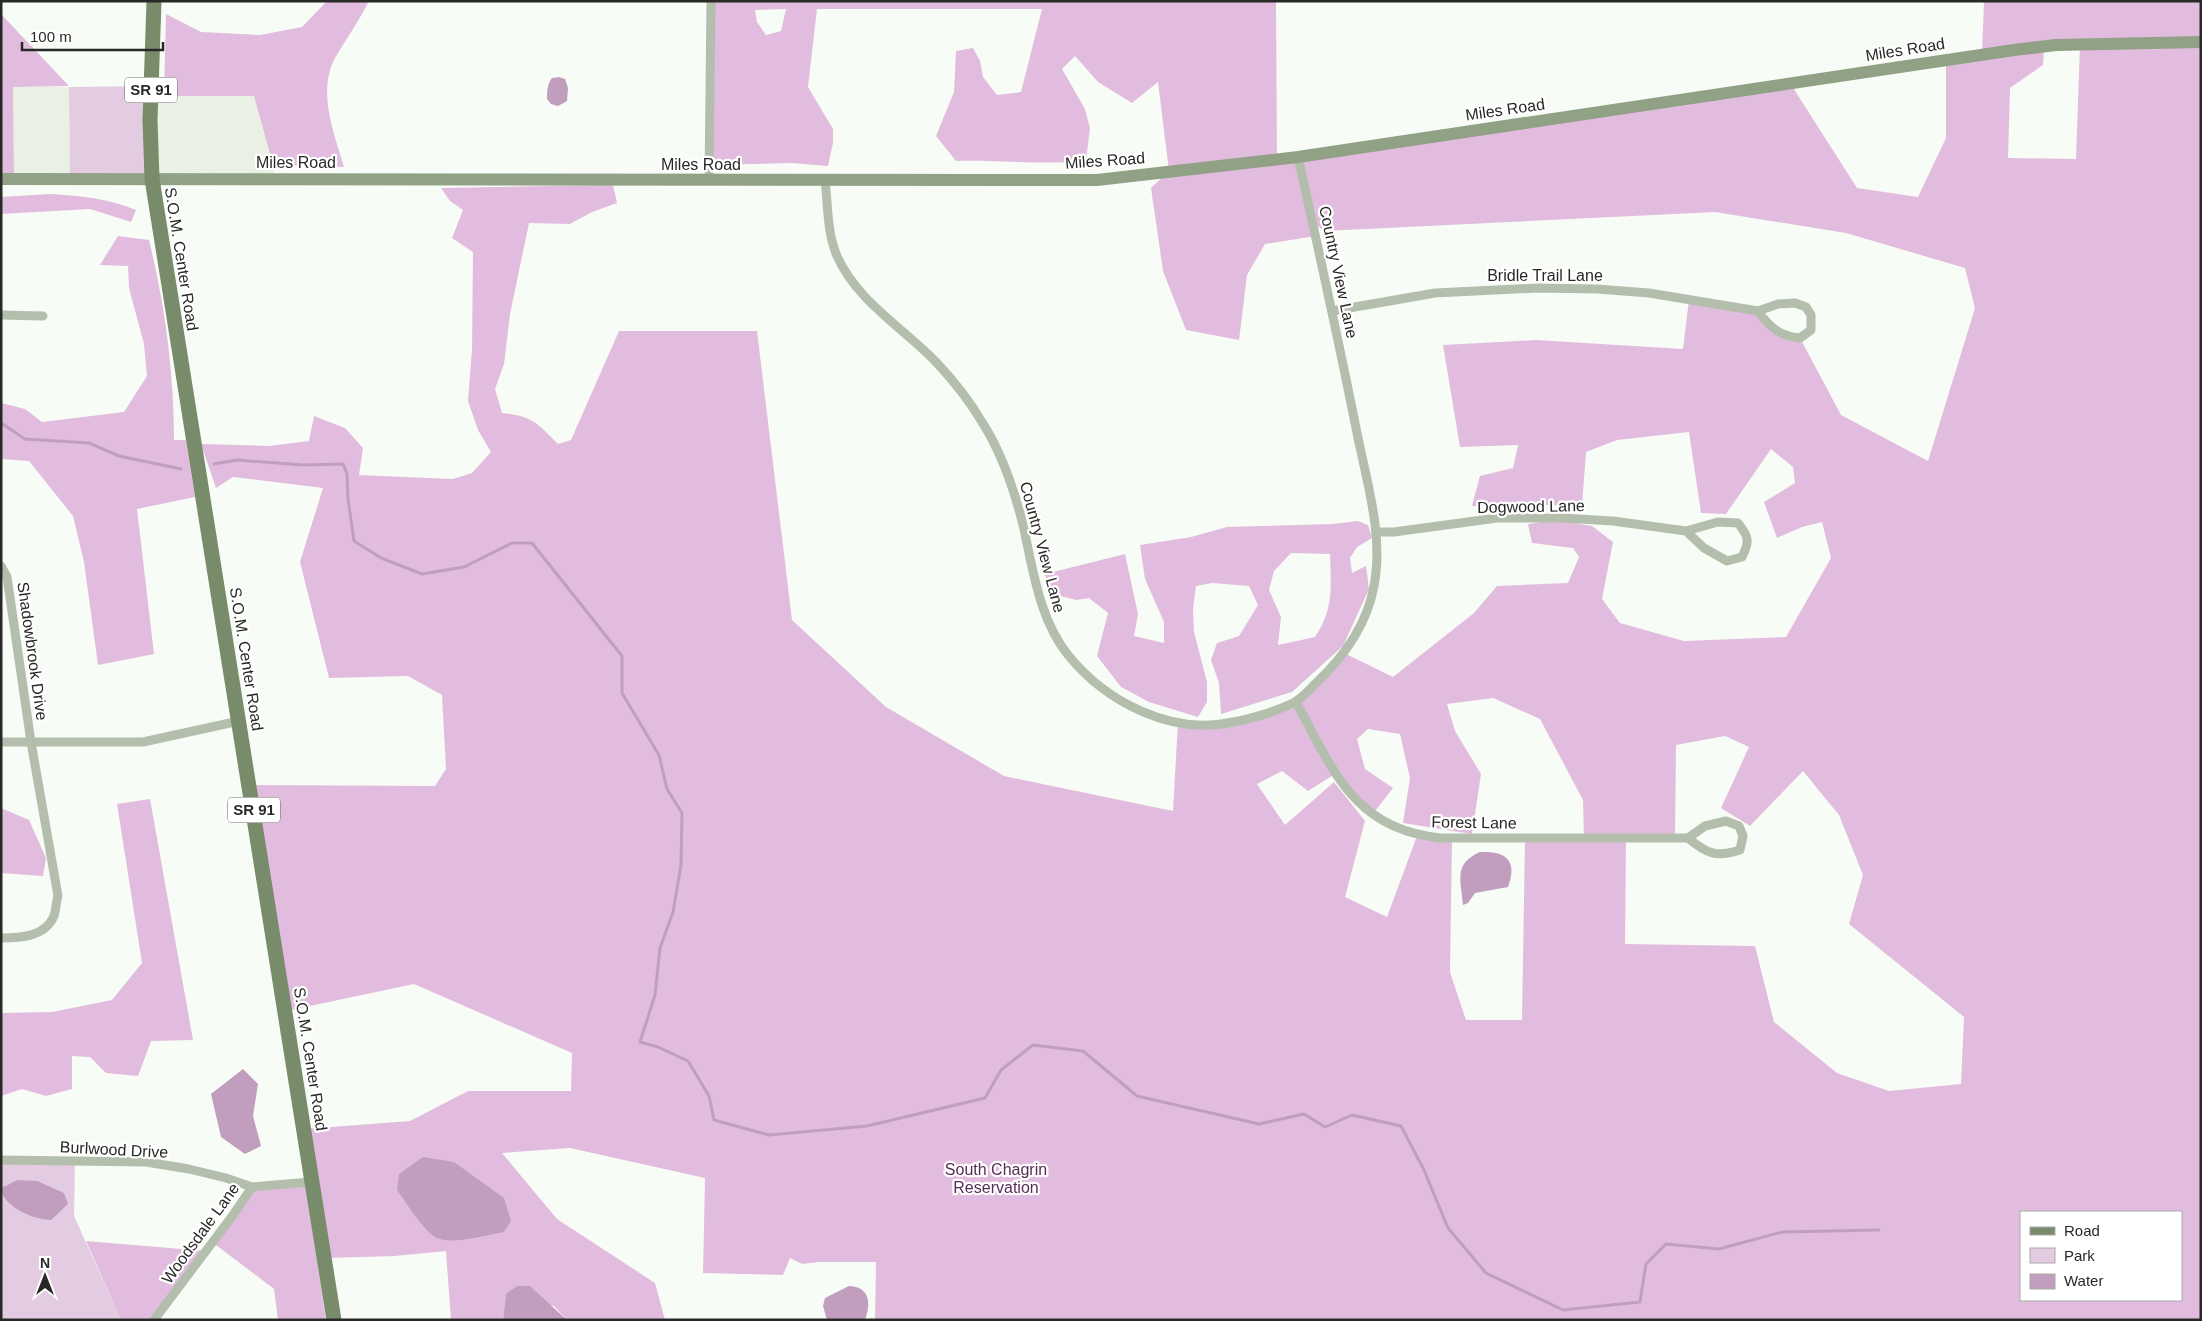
<svg xmlns="http://www.w3.org/2000/svg" width="2202" height="1321" font-family="Arial,sans-serif">
<rect width="100%" height="100%" fill="#f8fcf6"/>
<!-- built -->
<g fill="#e9f1e4">
<path d="M 13,87 L 69,87 L 70,179 L 14,179 Z"/>
<path d="M 254,95 L 276,179 L 152,179 L 151,96 Z"/>
</g>
<!-- green -->
<g fill="#e3cce1">
<path d="M 151,86 L 152,179 L 70,179 L 69,87 Z"/>
<path d="M 1,1160 L 75,1161 L 74,1216 L 121,1320 L 1,1320 Z"/>
</g>
<!-- forest -->
<g fill="#e2bcde" fill-rule="evenodd">
<path d="M 327,1 L 369,1 C 359,21 346,39 335,58 C 317,92 334,133 344,167 L 273,165 L 254,96 L 164,96 L 166,14 L 201,32 L 260,35 L 302,27 Z"/>
<path d="M 711,1 L 1276,1 L 1277,159 L 1790,83 L 1857,188 L 1918,197 L 1946,138 L 1946,60 L 1982,54 L 1984,1 L 2201,1 L 2201,1320 L 875,1320 L 876,1262 L 819,1262 L 802,1264 L 790,1258 L 783,1275 L 703,1273 L 705,1178 L 570,1148 L 502,1153 L 557,1219 L 655,1283 L 665,1320 L 567,1320 L 554,1306 L 506,1294 L 503,1320 L 451,1320 L 446,1251 L 395,1256 L 324,1258 L 305,1129 L 410,1121 L 468,1091 L 571,1091 L 572,1053 L 414,984 L 286,1011 L 249,785 L 435,786 L 446,769 L 442,695 L 408,676 L 329,678 L 300,562 L 323,488 L 233,477 L 216,488 L 201,444 L 269,446 L 309,441 L 314,416 L 345,428 L 363,448 L 359,475 L 453,479 L 472,473 L 491,452 L 478,430 L 468,401 L 472,349 L 473,252 L 452,238 L 463,210 L 450,201 L 441,188 L 613,185 L 617,203 L 592,212 L 570,224 L 529,223 L 510,314 L 504,364 L 495,389 L 502,413 C 533,416 537,423 558,444 L 571,440 L 619,331 L 757,331 L 792,620 L 886,707 L 1004,776 L 1173,811 L 1178,722 L 1233,723 L 1296,702 L 1344,653 L 1393,677 L 1474,613 L 1497,586 L 1568,583 L 1579,557 L 1573,548 L 1532,543 L 1528,524 L 1558,520 L 1592,526 L 1613,542 L 1602,599 L 1620,623 L 1684,641 L 1786,637 L 1831,558 L 1822,522 L 1802,527 L 1777,538 L 1764,502 L 1795,483 L 1793,467 L 1771,449 L 1726,514 L 1701,513 L 1689,432 L 1617,440 L 1586,452 L 1582,505 L 1472,506 L 1480,476 L 1513,468 L 1518,445 L 1460,447 L 1443,345 L 1536,340 L 1683,349 L 1689,300 L 1758,311 L 1765,322 L 1800,338 L 1841,415 L 1928,461 L 1975,308 L 1965,268 L 1846,233 L 1715,212 L 1324,231 L 1313,222 L 1316,236 L 1265,244 L 1247,275 L 1239,340 L 1186,330 L 1163,271 L 1151,188 L 1169,171 L 1158,82 L 1132,103 L 1098,82 L 1075,56 L 1062,69 L 1085,109 L 1090,128 L 1086,161 C 1043,165 999,160 956,161 L 936,136 L 954,92 L 956,51 L 973,48 L 980,61 L 983,77 L 997,95 L 1021,92 L 1042,9 L 817,9 L 808,87 L 833,129 L 833,143 L 828,166 L 791,163 L 709,165 ZM 786,9 L 781,31 L 766,35 L 757,22 L 755,10 ZM 2080,45 L 2076,159 L 2008,158 L 2010,88 L 2043,65 L 2044,47 ZM 1493,698 L 1540,719 L 1583,800 L 1584,838 L 1525,838 L 1522,1020 L 1466,1020 L 1450,972 L 1452,838 L 1417,836 L 1387,917 L 1345,897 L 1365,821 L 1334,782 L 1285,825 L 1257,784 L 1282,771 L 1308,791 L 1335,774 L 1372,815 L 1393,788 L 1365,769 L 1357,739 L 1368,729 L 1400,734 L 1410,778 L 1403,823 L 1472,834 L 1481,774 L 1455,731 L 1447,704 ZM 1725,736 L 1749,747 L 1721,808 L 1750,826 L 1803,771 L 1839,815 L 1863,875 L 1849,924 L 1964,1017 L 1961,1084 L 1889,1091 L 1837,1073 L 1774,1022 L 1755,946 L 1625,944 L 1626,838 L 1675,838 L 1676,745 ZM 2021,1212 L 2181,1212 L 2181,1300 L 2021,1300 Z"/>
<path d="M 1,14 L 69,86 L 13,87 L 14,179 L 1,179 Z"/>
<path d="M 50,194 C 81,196 107,198 136,210 L 131,222 L 90,209 L 1,214 L 1,197 Z"/>
<path d="M 118,236 L 149,240 C 165,305 174,373 174,440 L 186,440 L 195,497 L 137,509 L 154,654 L 98,665 L 84,562 L 73,516 L 29,461 L 1,459 L 1,403 L 25,409 L 42,422 L 124,412 L 147,376 L 144,344 L 129,288 L 128,266 L 100,265 Z"/>
<path d="M 1358,521 L 1368,525 L 1372,538 L 1357,547 L 1350,558 L 1352,573 L 1366,566 L 1369,589 L 1343,646 L 1292,692 L 1221,714 L 1219,683 L 1211,660 L 1217,643 L 1239,636 L 1258,605 L 1249,586 L 1212,583 L 1196,586 L 1193,609 L 1194,632 L 1207,682 L 1207,702 L 1198,717 L 1149,702 L 1121,687 L 1097,656 L 1108,613 L 1089,598 L 1076,600 L 1049,593 L 1045,574 L 1125,554 L 1138,614 L 1134,636 L 1164,643 L 1164,622 L 1145,579 L 1140,545 L 1191,537 L 1227,527 L 1333,524 ZM 1291,553 L 1330,554 C 1331,586 1334,609 1315,637 L 1278,645 L 1281,617 L 1269,590 L 1274,571 Z"/>
<path d="M 150,799 L 193,1040 L 151,1041 L 138,1076 L 106,1073 L 90,1057 L 72,1056 L 72,1089 L 46,1096 L 22,1089 L 1,1096 L 1,1013 L 52,1012 L 112,1000 L 142,963 L 117,804 Z"/>
<path d="M 1,808 L 29,820 L 46,858 L 43,876 L 1,873 Z"/>
<path d="M 305,1182 L 326,1320 L 278,1320 L 274,1289 L 212,1242 L 252,1187 Z"/>
<path d="M 86,1241 L 206,1251 L 154,1320 L 121,1320 Z"/>
</g>
<!-- water -->
<g fill="#c19dbe">
<path d="M 559,77 L 565,79 L 568,88 L 567,101 L 558,106 L 551,104 L 547,99 C 547,91 547,85 552,78 Z"/>
<path d="M 1480,852 C 1506,851 1518,860 1508,887 L 1475,893 L 1468,903 L 1463,905 C 1461,880 1453,864 1480,852 Z"/>
<path d="M 243,1069 L 258,1084 L 253,1116 L 261,1146 L 245,1154 L 221,1137 L 211,1094 Z"/>
<path d="M 423,1157 L 454,1162 L 504,1198 L 511,1221 L 504,1232 C 487,1235 452,1245 437,1238 C 425,1233 405,1201 397,1190 L 399,1174 Z"/>
<path d="M 17,1180 L 37,1181 L 64,1193 L 68,1204 L 51,1220 C 34,1220 1,1206 1,1187 L 6,1186 Z"/>
<path d="M 517,1286 L 530,1286 L 567,1320 L 503,1320 L 506,1294 Z"/>
<path d="M 849,1286 C 870,1287 871,1303 865,1320 L 827,1320 L 823,1306 L 825,1298 Z"/>
</g>
<g fill="none" stroke-linecap="round" stroke-linejoin="round">
<!-- stream -->
<g stroke="#c19dbe" stroke-width="3">
<path d="M 1,423 L 25,439 L 89,443 L 119,456 L 181,469"/>
<path d="M 214,464 L 237,460 L 303,465 L 343,464 L 347,474 L 348,499 L 354,541 L 381,558 L 422,574 L 464,567 L 512,543 L 532,543 L 622,656 L 622,693 L 659,755 L 667,789 L 682,813 L 681,865 L 673,912 L 660,948 L 655,995 L 640,1042 L 658,1047 L 688,1061 L 709,1096 L 714,1120 L 769,1135 L 867,1126 L 985,1098 L 1001,1070 L 1033,1045 L 1083,1051 L 1137,1096 L 1259,1124 L 1304,1114 L 1325,1127 L 1352,1115 L 1401,1126 L 1424,1170 L 1448,1228 L 1486,1273 L 1563,1310 L 1640,1302 L 1646,1264 L 1666,1244 L 1719,1249 L 1782,1232 L 1879,1230"/>
</g>
<!-- minor -->
<g stroke="#b3bfac" stroke-width="9">
<path d="M 709,180 L 711,1"/>
<path d="M 825,180 C 828,205 827,233 837,256 C 857,301 902,327 936,362 C 953,380 969,400 982,422 C 1002,453 1014,489 1023,525 C 1033,569 1039,619 1068,655 C 1106,702 1172,736 1233,722 C 1251,719 1277,711 1293,703 C 1301,699 1308,691 1314,685 C 1342,659 1367,625 1374,586 C 1384,534 1366,480 1356,428 C 1338,338 1318,247 1298,157"/>
<path d="M 1795,303 L 1806,307 L 1811,315 L 1811,330 L 1800,338 C 1780,336 1770,328 1758,311 L 1778,304 Z"/>
<path d="M 1332,311 L 1435,293 L 1538,288 L 1597,289 L 1649,293 L 1758,311"/>
<path d="M 1,315 L 43,316"/>
<path d="M 1718,522 L 1738,523 C 1749,537 1750,541 1742,557 L 1727,561 L 1704,548 L 1686,531 Z"/>
<path d="M 1377,532 L 1394,532 L 1497,518 L 1562,518 L 1613,521 L 1686,531"/>
<path d="M 1,566 L 7,577 L 31,742 L 58,896 C 56,902 56,910 54,916 C 45,937 20,938 1,938"/>
<path d="M 1296,702 C 1333,770 1354,830 1441,838 L 1688,838"/>
<path d="M 1,742 L 143,742 L 239,721"/>
<path d="M 1726,821 L 1739,826 L 1743,836 L 1740,850 C 1716,858 1706,853 1688,838 L 1705,826 Z"/>
<path d="M 1,1160 L 146,1162 L 189,1169 L 226,1178 L 252,1187"/>
<path d="M 154,1320 L 233,1215 L 252,1187 L 311,1182"/>
</g>
<!-- secondary -->
<path stroke="#91a186" stroke-width="12" d="M 1,179 L 1097,180 L 1298,157 L 2014,50 L 2056,45 L 2201,42"/>
<!-- primary -->
<path stroke="#788c6b" stroke-width="15" d="M 154,1 L 150,120 L 152,179 L 334,1320"/>
</g>
<g text-anchor="middle" stroke-width="4.5" stroke-linejoin="round" paint-order="stroke">
<!-- shield labels -->
<g fill="#fff" stroke="#686968" stroke-width="1">
<rect x="125" y="77.5" width="52" height="25" rx="4"/>
<rect x="228" y="797.5" width="52" height="25" rx="4"/>
</g>
<g font-size="15" font-weight="bold" fill="#282927">
<text x="151" y="95">SR 91</text>
<text x="254" y="815">SR 91</text>
</g>
<!-- street labels -->
<g font-size="16" fill="#282927" stroke="#fff">
<text transform="translate(1905 49) rotate(-9)" y="6">Miles Road</text>
<text transform="translate(1505 109) rotate(-8)" y="6">Miles Road</text>
<text transform="translate(1105 160) rotate(-4)" y="6">Miles Road</text>
<text x="296" y="168">Miles Road</text>
<text x="701" y="170">Miles Road</text>
<text transform="translate(182 259) rotate(81)" y="6">S.O.M. Center Road</text>
<text transform="translate(1339 272) rotate(78)" y="6">Country View Lane</text>
<text x="1545" y="281">Bridle Trail Lane</text>
<text transform="translate(1531 506) rotate(-1)" y="6">Dogwood Lane</text>
<text transform="translate(1043 547) rotate(75)" y="6">Country View Lane</text>
<text transform="translate(33 651) rotate(82)" y="6">Shadowbrook Drive</text>
<text transform="translate(247 659) rotate(81)" y="6">S.O.M. Center Road</text>
<text transform="translate(1474 822) rotate(1)" y="6">Forest Lane</text>
<text transform="translate(311 1059) rotate(81)" y="6">S.O.M. Center Road</text>
<text transform="translate(114 1149) rotate(3)" y="6">Burlwood Drive</text>
<text transform="translate(200 1233) rotate(-54)" y="6">Woodsdale Lane</text>
</g>
<!-- park labels -->
<g font-size="16" fill="#592b57" stroke="#fff">
<text x="996" y="1175">South Chagrin<tspan x="996" dy="18">Reservation</tspan></text>
</g>
</g>
<!-- border -->
<rect width="2202" height="1321" fill="none" stroke="#282927" stroke-width="5"/>
<!-- legend -->
<rect x="2020" y="1211" width="162" height="90" fill="#ffffff" stroke="#a9a9a9"/>
<rect x="2030" y="1227" width="25" height="8" fill="#788c6b" stroke="#a9a9a9"/>
<text x="2064" y="1236" font-size="15" fill="#282927">Road</text>
<rect x="2030" y="1248" width="25" height="15" fill="#e3cce1" stroke="#a9a9a9"/>
<text x="2064" y="1261" font-size="15" fill="#282927">Park</text>
<rect x="2030" y="1274" width="25" height="15" fill="#c19dbe" stroke="#a9a9a9"/>
<text x="2064" y="1286" font-size="15" fill="#282927">Water</text>
<!-- north arrow -->
<g transform="translate(45 1276)" stroke="#ffffff" stroke-width="4" paint-order="stroke">
<path d="M0-4L9 19L0 12L-9 19Z" fill="#282927"/>
<text y="-8" font-size="14" font-weight="bold" text-anchor="middle" fill="#282927">N</text>
</g>
<!-- scale -->
<path d="M22 42v8h141v-8" fill="none" stroke="#282927" stroke-width="2.5"/>
<text x="30" y="42" font-size="15" fill="#282927" stroke="#ffffff" stroke-width="4" paint-order="stroke">100 m</text>
</svg>
